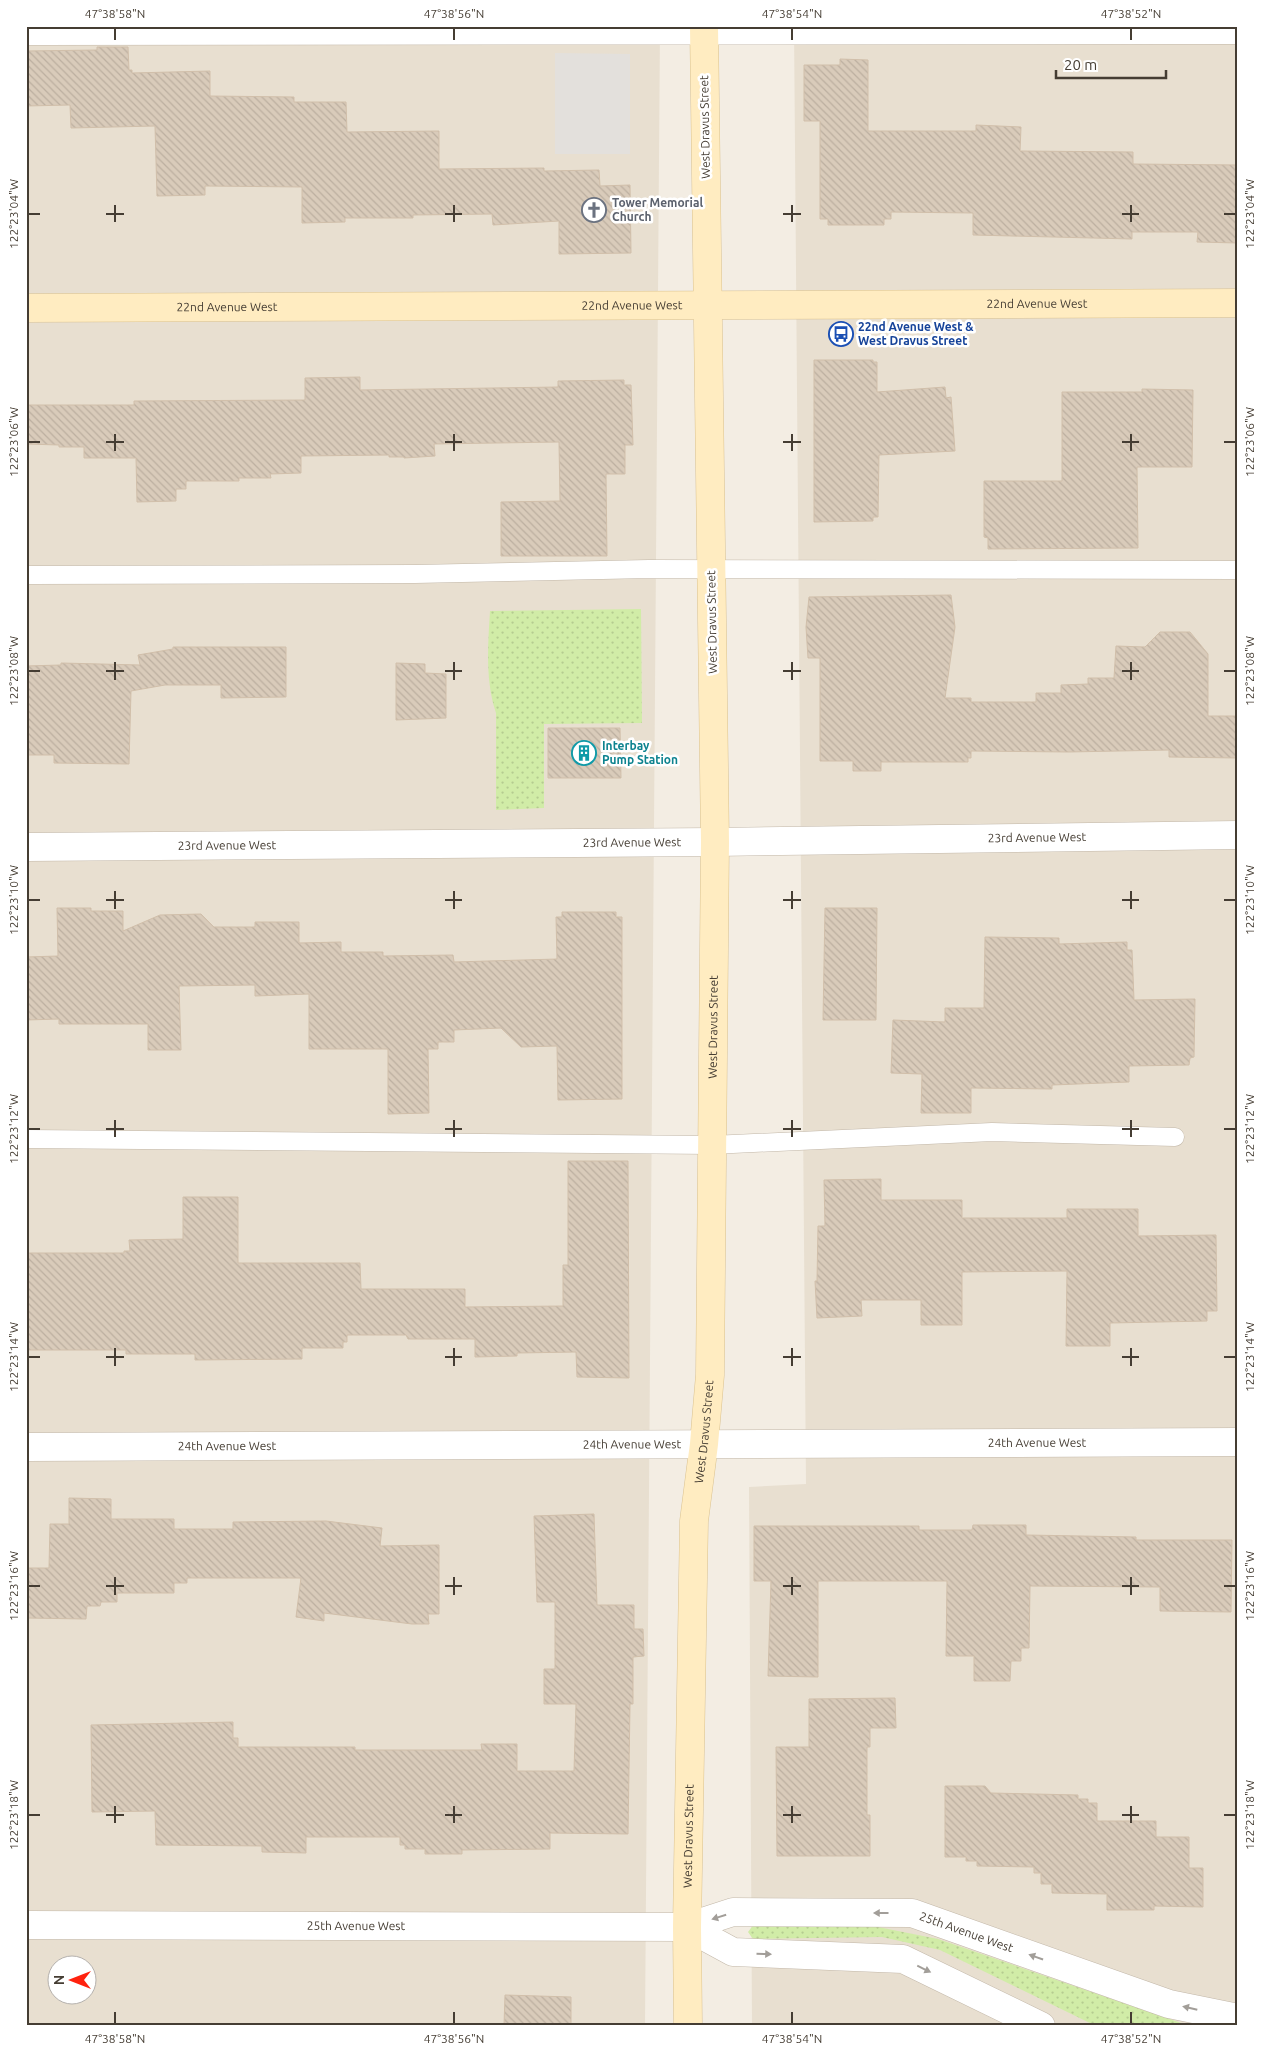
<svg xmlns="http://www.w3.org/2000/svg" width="1264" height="2052" font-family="Ubuntu,sans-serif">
<defs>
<pattern id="grass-dots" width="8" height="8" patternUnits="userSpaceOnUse" patternTransform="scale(1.25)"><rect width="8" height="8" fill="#d1eca7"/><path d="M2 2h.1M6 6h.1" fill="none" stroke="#b5cb90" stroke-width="1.8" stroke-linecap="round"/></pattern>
<pattern id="building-back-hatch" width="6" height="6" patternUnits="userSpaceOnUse" patternTransform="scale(1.25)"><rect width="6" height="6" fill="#d9cbba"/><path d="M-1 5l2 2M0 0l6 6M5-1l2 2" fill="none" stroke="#bcafa0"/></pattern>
</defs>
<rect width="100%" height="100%" fill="#f3ede3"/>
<!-- residential -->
<g fill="#e8dfd0" fill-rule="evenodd">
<path d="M 26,26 L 660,26 L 645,2026 L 26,2026 ZM 58,1964 L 88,1964 L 88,1994 L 58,1994 Z"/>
<path d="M 794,26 L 1238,26 L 1238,2026 L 752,2026 L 749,1487 L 806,1484 Z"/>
</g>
<!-- grass -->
<g fill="url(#grass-dots)">
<path d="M 641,609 L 642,723 L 544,724 L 544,808 L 496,810 L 496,713 C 485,680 488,645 490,611 Z"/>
<path d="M 754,1924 L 873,1926 L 938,1939 L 1190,2026 L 1096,2026 L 940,1950 L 882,1937 L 753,1939 L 748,1932 Z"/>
</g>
<!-- parking -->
<path fill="#e3e0dc" d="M 555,53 L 630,54 L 630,154 L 555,154 Z"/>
<!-- building -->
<g fill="url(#building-back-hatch)" stroke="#d1bfaa">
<path d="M 97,47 L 128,47 L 129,70 L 132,70 L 132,73 L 210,71 L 210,96 L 294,97 L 294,102 L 346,102 L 347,132 L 439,131 L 439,169 L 544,168 L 544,171 L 599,170 L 600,186 L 630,185 L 631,253 L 559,254 L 559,221 L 493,225 L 492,214 L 413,215 L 413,218 L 345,218 L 345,222 L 302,223 L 302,187 L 205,186 L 205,195 L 157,196 L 155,126 L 71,128 L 70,105 L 26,106 L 26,51 L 97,50 Z"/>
<path d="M 840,59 L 868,60 L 868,131 L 976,131 L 976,125 L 1021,127 L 1020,151 L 1133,152 L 1133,164 L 1238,165 L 1238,243 L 1197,242 L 1198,232 L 1132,232 L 1132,239 L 973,235 L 973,213 L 891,212 L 891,219 L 884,219 L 884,225 L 828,225 L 828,219 L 820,219 L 820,121 L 804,121 L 804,65 L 840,65 Z"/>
<path d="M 814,360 L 873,360 L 873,362 L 877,362 L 877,392 L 945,387 L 946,398 L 951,397 L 955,451 L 879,455 L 878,517 L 873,517 L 873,521 L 814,522 Z"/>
<path d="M 360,377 L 360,390 L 558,387 L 558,381 L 624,380 L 624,385 L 631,385 L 633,445 L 625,445 L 625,474 L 606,474 L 607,556 L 501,556 L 501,502 L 560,501 L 559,442 L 434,444 L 435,456 L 404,458 L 404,457 L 389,457 L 389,455 L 301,456 L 301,473 L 270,474 L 271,478 L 239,478 L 239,481 L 186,481 L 186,489 L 176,489 L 176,501 L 137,502 L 136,458 L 84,458 L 84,447 L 59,447 L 59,445 L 26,444 L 26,405 L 134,405 L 134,401 L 305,400 L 305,378 Z"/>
<path d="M 1142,389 L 1193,390 L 1192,467 L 1137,467 L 1138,548 L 988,549 L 988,538 L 984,537 L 984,481 L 1062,481 L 1062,392 L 1142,392 Z"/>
<path d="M 951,595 L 955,627 L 945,698 L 971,698 L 971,702 L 1036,702 L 1036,693 L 1061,693 L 1061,685 L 1088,684 L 1088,678 L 1114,678 L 1116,646 L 1145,647 L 1160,632 L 1190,632 L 1208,654 L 1208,716 L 1238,716 L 1238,758 L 1169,757 L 1169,750 L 1068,752 L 971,751 L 971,758 L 968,758 L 968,762 L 881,762 L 881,771 L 853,771 L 853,761 L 820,761 L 820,658 L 808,658 L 806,627 L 809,597 Z"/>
<path d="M 173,647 L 286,647 L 286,697 L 221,698 L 221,685 L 165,685 L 131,691 L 129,764 L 54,763 L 54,755 L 26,755 L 26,666 L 61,665 L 61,663 L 140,665 L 138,655 L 173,649 Z"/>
<path d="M 396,663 L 425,664 L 425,673 L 446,674 L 446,718 L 396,720 Z"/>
<path d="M 548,728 L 620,728 L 621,778 L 548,778 Z"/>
<path d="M 57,908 L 91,908 L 91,911 L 123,911 L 123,931 L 160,915 L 201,914 L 214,927 L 255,927 L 255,922 L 299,922 L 299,943 L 341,942 L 341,952 L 383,952 L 383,956 L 453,955 L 454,962 L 557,959 L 556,917 L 562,917 L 562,912 L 616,912 L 616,917 L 622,917 L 622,1099 L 558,1100 L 557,1046 L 521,1047 L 501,1028 L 454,1030 L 454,1042 L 438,1042 L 438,1049 L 428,1049 L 429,1113 L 388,1114 L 388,1049 L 309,1049 L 309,994 L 255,996 L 255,985 L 179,986 L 181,1050 L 148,1050 L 148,1024 L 59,1024 L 59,1019 L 26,1020 L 26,957 L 58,956 Z"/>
<path d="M 825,908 L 877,908 L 876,1020 L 823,1020 Z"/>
<path d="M 985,937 L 1059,938 L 1059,944 L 1127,942 L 1127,950 L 1132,950 L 1134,1000 L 1195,999 L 1194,1057 L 1190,1058 L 1189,1065 L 1129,1066 L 1129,1082 L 1052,1085 L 1052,1089 L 971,1088 L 971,1113 L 921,1113 L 922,1074 L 891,1073 L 893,1020 L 945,1022 L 945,1008 L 984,1008 Z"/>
<path d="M 568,1161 L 628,1161 L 629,1378 L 577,1377 L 576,1352 L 517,1353 L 517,1356 L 475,1357 L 475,1339 L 408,1339 L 406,1335 L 347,1335 L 347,1342 L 343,1342 L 343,1348 L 302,1348 L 302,1359 L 195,1360 L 195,1354 L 126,1354 L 126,1350 L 28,1350 L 26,1347 L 26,1253 L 124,1253 L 124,1251 L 130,1251 L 129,1240 L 183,1239 L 183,1197 L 238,1197 L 238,1263 L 360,1263 L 361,1289 L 465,1289 L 465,1307 L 563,1306 L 563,1265 L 568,1265 Z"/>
<path d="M 881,1179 L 881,1200 L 962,1200 L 962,1218 L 1067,1218 L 1067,1209 L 1138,1209 L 1138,1236 L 1216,1235 L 1217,1311 L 1207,1311 L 1207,1321 L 1110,1323 L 1110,1346 L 1066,1346 L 1067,1271 L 962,1272 L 962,1325 L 921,1325 L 921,1300 L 861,1300 L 862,1316 L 817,1318 L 815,1281 L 817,1281 L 818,1226 L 825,1226 L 824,1180 Z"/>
<path d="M 69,1498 L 111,1499 L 111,1519 L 174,1519 L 174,1529 L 233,1529 L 233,1522 L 326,1521 L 382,1528 L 380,1546 L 439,1545 L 439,1614 L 428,1614 L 429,1624 L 412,1624 L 324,1613 L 324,1621 L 296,1617 L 301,1578 L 187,1578 L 187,1583 L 174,1583 L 174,1593 L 117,1593 L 117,1602 L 101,1602 L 100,1606 L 87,1606 L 86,1619 L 26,1618 L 26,1568 L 49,1568 L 50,1524 L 69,1524 Z"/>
<path d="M 594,1514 L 597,1605 L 634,1605 L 634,1629 L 643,1629 L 644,1656 L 633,1657 L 633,1704 L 630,1704 L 628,1834 L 550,1833 L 550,1849 L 462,1850 L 462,1854 L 425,1854 L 425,1849 L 405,1849 L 405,1845 L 400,1845 L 400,1837 L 306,1837 L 306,1853 L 262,1852 L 262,1846 L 156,1845 L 155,1811 L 92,1812 L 91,1725 L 233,1722 L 233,1738 L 238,1738 L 238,1747 L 355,1747 L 355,1750 L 482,1750 L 481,1744 L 517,1744 L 517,1771 L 574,1771 L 576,1704 L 544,1704 L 544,1669 L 555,1669 L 555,1602 L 537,1602 L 534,1516 Z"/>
<path d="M 973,1525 L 1026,1525 L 1026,1535 L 1136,1537 L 1136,1540 L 1232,1540 L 1231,1612 L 1160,1611 L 1160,1587 L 1030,1586 L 1029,1648 L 1021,1648 L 1021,1661 L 1011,1661 L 1010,1681 L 974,1681 L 974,1656 L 946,1656 L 947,1581 L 818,1581 L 818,1677 L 768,1676 L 771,1581 L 754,1581 L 754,1526 L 919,1526 L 919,1530 L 972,1530 Z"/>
<path d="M 895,1698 L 896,1728 L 870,1728 L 870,1747 L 867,1747 L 867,1815 L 870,1815 L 870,1856 L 777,1856 L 776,1747 L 809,1747 L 809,1699 Z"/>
<path d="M 945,1786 L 985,1786 L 991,1793 L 1078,1795 L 1078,1799 L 1088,1799 L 1088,1803 L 1097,1803 L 1097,1821 L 1156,1821 L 1156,1837 L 1189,1837 L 1189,1868 L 1203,1868 L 1203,1907 L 1154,1906 L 1154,1910 L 1107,1910 L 1107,1894 L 1052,1893 L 1052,1884 L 1041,1884 L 1041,1873 L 1034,1873 L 1034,1867 L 977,1866 L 977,1861 L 966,1861 L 966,1857 L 945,1857 Z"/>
<path d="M 505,1995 L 571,1997 L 571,2026 L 504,2026 Z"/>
</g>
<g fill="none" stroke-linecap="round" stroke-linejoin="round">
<defs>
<g id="lane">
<path d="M 26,36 L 1238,35"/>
<path d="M 26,575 L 415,574 L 649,569 L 1238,570"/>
<path d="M 26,1139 L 712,1145 L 992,1132 L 1175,1137"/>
</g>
<g id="street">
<path id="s1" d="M 26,847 L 715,842 L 1238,835"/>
<path id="s2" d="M 26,1447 L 1238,1442"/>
<path id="s3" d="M 26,1925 L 687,1927 L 733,1912 L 912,1913 L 1169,2004 L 1238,2018"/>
<path d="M 687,1927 L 733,1952 L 903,1959 L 1041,2026"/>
</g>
<g id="secondary">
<path id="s4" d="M 26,308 L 1238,303"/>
<path id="s5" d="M 688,2026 L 687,1927 L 694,1521 L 704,1444 L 710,1375 L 715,842 L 704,26"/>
</g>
</defs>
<!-- lane casing -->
<use href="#lane" stroke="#c2b7a8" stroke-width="19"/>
<!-- street casing -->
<use href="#street" stroke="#c2b7a8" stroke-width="29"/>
<!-- secondary casing -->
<use href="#secondary" stroke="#dac290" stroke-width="29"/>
<!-- lane -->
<use href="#lane" stroke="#fff" stroke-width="18"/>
<!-- street -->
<use href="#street" stroke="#fff" stroke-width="28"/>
<!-- secondary -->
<use href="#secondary" stroke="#ffecc1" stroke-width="28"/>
</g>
<!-- one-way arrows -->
<defs><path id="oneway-solid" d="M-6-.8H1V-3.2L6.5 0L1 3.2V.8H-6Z" transform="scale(1.25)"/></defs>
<g fill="#a29e99">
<use href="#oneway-solid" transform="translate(881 1913) rotate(-180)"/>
<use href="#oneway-solid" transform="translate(719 1917) rotate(163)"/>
<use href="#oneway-solid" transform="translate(764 1954) rotate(2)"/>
<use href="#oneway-solid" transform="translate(1036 1957) rotate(-161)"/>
<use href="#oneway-solid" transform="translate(924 1969) rotate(26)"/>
<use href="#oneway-solid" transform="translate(1190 2008) rotate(-167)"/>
</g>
<!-- ticks -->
<path fill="none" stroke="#453d33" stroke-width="2" d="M 115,28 L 115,40M 454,28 L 454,40M 792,28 L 792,40M 1131,28 L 1131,40M 115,205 L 115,222M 454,205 L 454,222M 792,205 L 792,222M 1131,205 L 1131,222M 28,214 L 40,214M 106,214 L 124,214M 445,214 L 462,214M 783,214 L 801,214M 1122,214 L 1139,214M 1224,214 L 1236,214M 115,434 L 115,451M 454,434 L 454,451M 792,434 L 792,451M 1131,434 L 1131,451M 28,442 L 40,442M 106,442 L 124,442M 445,442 L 462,442M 783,442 L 801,442M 1122,442 L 1139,442M 1224,442 L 1236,442M 115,662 L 115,680M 454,662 L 454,680M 792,662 L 792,680M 1131,662 L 1131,680M 28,671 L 40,671M 106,671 L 124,671M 445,671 L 462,671M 783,671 L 801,671M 1122,671 L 1139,671M 1224,671 L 1236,671M 115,891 L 115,909M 454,891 L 454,909M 792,891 L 792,909M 1131,891 L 1131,909M 28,900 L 40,900M 106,900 L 124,900M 445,900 L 462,900M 783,900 L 801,900M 1122,900 L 1139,900M 1224,900 L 1236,900M 115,1120 L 115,1137M 454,1120 L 454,1137M 792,1120 L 792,1137M 1131,1120 L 1131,1137M 28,1129 L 40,1129M 106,1129 L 124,1129M 445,1129 L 462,1129M 783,1129 L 801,1129M 1122,1129 L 1139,1129M 1224,1129 L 1236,1129M 115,1348 L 115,1366M 454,1348 L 454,1366M 792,1348 L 792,1366M 1131,1348 L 1131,1366M 28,1357 L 40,1357M 106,1357 L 124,1357M 445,1357 L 462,1357M 783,1357 L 801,1357M 1122,1357 L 1139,1357M 1224,1357 L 1236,1357M 115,1577 L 115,1595M 454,1577 L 454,1595M 792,1577 L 792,1595M 1131,1577 L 1131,1595M 28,1586 L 40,1586M 106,1586 L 124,1586M 445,1586 L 462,1586M 783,1586 L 801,1586M 1122,1586 L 1139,1586M 1224,1586 L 1236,1586M 115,1806 L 115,1823M 454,1806 L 454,1823M 792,1806 L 792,1823M 1131,1806 L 1131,1823M 28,1815 L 40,1815M 106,1815 L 124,1815M 445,1815 L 462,1815M 783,1815 L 801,1815M 1122,1815 L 1139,1815M 1224,1815 L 1236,1815M 115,2012 L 115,2024M 454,2012 L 454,2024M 792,2012 L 792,2024M 1131,2012 L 1131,2024"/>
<!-- icons -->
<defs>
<symbol id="church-ring" viewBox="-11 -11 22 22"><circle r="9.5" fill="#fff" stroke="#6b7280" stroke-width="1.5"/><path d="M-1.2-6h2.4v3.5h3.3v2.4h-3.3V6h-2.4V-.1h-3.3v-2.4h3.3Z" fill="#6b7280"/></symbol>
<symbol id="bus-ring" viewBox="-11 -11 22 22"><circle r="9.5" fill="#fff" stroke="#1a4fb4" stroke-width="1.5"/><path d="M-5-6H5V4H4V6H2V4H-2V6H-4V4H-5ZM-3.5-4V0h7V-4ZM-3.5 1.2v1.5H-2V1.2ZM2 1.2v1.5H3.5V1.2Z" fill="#1a4fb4"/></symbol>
<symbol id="building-ring" viewBox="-11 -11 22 22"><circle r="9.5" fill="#fff" stroke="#0f9aa8" stroke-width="1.5"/><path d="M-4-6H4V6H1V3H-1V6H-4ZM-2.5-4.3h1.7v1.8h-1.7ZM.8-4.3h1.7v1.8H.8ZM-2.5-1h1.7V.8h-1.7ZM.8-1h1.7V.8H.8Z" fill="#0f9aa8"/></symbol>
</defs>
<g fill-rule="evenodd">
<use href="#church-ring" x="580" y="196" width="28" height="28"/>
<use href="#bus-ring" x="827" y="320" width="28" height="28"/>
<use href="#building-ring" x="570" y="739" width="28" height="28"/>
</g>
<g text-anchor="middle" stroke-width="5" stroke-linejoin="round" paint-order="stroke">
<!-- street labels -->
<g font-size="12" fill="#453d33" stroke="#fff">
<text transform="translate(705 127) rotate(-91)" y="4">West Dravus Street</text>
<text dy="4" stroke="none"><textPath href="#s4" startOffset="1011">22nd Avenue West</textPath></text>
<text dy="4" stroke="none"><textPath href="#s4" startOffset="606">22nd Avenue West</textPath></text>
<text dy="4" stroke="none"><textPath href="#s4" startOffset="201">22nd Avenue West</textPath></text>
<text transform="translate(712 622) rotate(-91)" y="4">West Dravus Street</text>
<text dy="4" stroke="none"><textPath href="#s1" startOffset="1011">23rd Avenue West</textPath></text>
<text dy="4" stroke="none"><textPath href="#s1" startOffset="606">23rd Avenue West</textPath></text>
<text dy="4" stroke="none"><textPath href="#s1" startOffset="201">23rd Avenue West</textPath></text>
<text dy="4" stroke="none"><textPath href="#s5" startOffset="1000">West Dravus Street</textPath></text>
<text dy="4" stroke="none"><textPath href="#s5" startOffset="595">West Dravus Street</textPath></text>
<text dy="4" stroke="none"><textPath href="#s2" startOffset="1011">24th Avenue West</textPath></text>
<text dy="4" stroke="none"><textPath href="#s2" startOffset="606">24th Avenue West</textPath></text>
<text dy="4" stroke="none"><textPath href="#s2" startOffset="201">24th Avenue West</textPath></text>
<text dy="4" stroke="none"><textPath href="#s5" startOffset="190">West Dravus Street</textPath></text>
<text dy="4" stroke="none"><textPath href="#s3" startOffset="330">25th Avenue West</textPath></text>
<text dy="4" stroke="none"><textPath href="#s3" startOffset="946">25th Avenue West</textPath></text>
</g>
<!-- worship labels -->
<g font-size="12" font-weight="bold" fill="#5b616d" stroke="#fff" text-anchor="start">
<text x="612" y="207">Tower Memorial<tspan x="612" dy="14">Church</tspan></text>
</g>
<!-- transit labels -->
<g font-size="12" font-weight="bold" fill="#164399" stroke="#fff" text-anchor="start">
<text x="858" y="331">22nd Avenue West &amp;<tspan x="858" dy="14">West Dravus Street</tspan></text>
</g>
<!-- culture labels -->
<g font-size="12" font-weight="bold" fill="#0d838f" stroke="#fff" text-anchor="start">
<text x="602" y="750">Interbay<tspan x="602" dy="14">Pump Station</tspan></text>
</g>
</g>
<!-- border -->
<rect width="1264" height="2052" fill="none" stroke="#ffffff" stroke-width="55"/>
<!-- north arrow -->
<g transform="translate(72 1980) rotate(270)"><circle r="24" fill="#ffffff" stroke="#b5b1ad"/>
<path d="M0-4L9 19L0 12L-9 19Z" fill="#ff220e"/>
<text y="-8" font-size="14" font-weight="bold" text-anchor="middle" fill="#453d33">N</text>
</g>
<!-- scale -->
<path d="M1056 70v8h110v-8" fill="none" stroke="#453d33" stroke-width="2.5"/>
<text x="1064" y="70" font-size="15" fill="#453d33" stroke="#ffffff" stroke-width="4" paint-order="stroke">20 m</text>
<rect x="28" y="28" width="1208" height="1996" fill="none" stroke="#453d33" stroke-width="2"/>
<g font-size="12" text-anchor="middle" fill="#453d33">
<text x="115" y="18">47°38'58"N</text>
<text x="454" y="18">47°38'56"N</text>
<text x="792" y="18">47°38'54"N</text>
<text x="1131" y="18">47°38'52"N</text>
<text transform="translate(1250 214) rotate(-90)" y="4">122°23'04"W</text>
<text transform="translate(14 214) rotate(-90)" y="4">122°23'04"W</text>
<text transform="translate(1250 442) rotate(-90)" y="4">122°23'06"W</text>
<text transform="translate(14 442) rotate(-90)" y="4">122°23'06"W</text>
<text transform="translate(1250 671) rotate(-90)" y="4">122°23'08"W</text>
<text transform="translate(14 671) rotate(-90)" y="4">122°23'08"W</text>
<text transform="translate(1250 900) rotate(-90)" y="4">122°23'10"W</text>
<text transform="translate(14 900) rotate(-90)" y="4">122°23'10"W</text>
<text transform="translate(1250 1129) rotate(-90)" y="4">122°23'12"W</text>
<text transform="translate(14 1129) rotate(-90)" y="4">122°23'12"W</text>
<text transform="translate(14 1357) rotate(-90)" y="4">122°23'14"W</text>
<text transform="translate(1250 1357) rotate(-90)" y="4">122°23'14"W</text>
<text transform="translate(1250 1586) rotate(-90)" y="4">122°23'16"W</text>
<text transform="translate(14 1586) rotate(-90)" y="4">122°23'16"W</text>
<text transform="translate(14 1815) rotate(-90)" y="4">122°23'18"W</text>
<text transform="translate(1250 1815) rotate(-90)" y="4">122°23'18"W</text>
<text x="115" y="2043">47°38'58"N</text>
<text x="454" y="2043">47°38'56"N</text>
<text x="792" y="2043">47°38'54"N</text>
<text x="1131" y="2043">47°38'52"N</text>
</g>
</svg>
